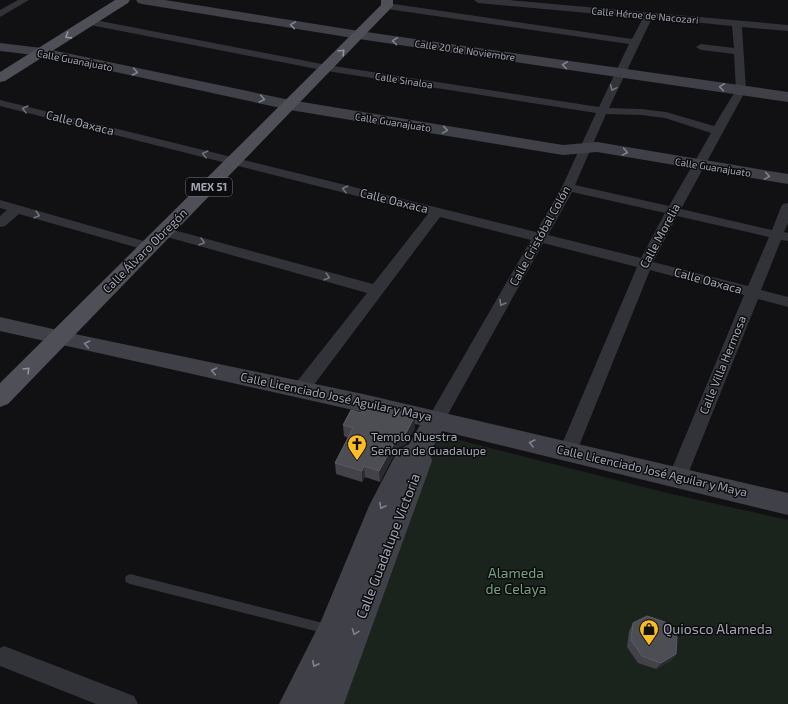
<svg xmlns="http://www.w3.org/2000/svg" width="788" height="704" font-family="'Exo 2',sans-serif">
<rect width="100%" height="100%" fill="#111113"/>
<!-- green -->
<path fill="#1b231d" d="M 439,435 L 663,492 L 788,520 L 788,704 L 341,704 L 390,566 Z"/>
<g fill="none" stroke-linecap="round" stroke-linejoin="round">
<!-- lane -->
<path fill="#323338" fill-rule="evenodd" d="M 130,574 L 327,624 L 331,625 L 332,629 L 331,633 L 327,634 L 130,584 L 126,582 L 125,579 L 126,576 Z"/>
<!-- street -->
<g fill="#323338" fill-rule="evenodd">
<path d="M 18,0 L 29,0 L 0,17 L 0,10 Z"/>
<path d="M 474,0 L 508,0 L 788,25 L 788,31 L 742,27 L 746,90 L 681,209 L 772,230 L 781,207 L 783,204 L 788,203 L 788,223 L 784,232 L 788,233 L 788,241 L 781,240 L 761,290 L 788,297 L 788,307 L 758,299 L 684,484 L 677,486 L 670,484 L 668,478 L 744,295 L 650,270 L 577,451 L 574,456 L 568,458 L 562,456 L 559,451 L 637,267 L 543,243 L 442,425 L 436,427 L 430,425 L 427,420 L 531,240 L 440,217 L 307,394 L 301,395 L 295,394 L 293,389 L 295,384 L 367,293 L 160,235 L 158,232 L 160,229 L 165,228 L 170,229 L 373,284 L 428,214 L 0,106 L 0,100 L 536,232 L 562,187 L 596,113 L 327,71 L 90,25 L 85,22 L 90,19 L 327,65 L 599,107 L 629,44 L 387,9 L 382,6 L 387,3 L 632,39 L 643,18 L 478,3 ZM 652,18 L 732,26 L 734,48 L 701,44 L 696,47 L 701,50 L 734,54 L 736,90 L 714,126 L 666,112 L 641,109 L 609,108 ZM 606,114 L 641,115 L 665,118 L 711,133 L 669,206 L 575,185 ZM 572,192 L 665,213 L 641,258 L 548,235 ZM 677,216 L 769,237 L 748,286 L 653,262 Z"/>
<path d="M 0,200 L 154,244 L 156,247 L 154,250 L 149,251 L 19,214 L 5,226 L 0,227 L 0,216 L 7,210 L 0,208 Z"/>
<path d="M 4,646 L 134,696 L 138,704 L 96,704 L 0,666 L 0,648 Z"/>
</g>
<!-- secondary -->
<g fill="#404148" fill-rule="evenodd">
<path d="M 136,0 L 165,0 L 359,31 L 788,92 L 788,102 L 359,39 L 142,4 L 138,3 Z"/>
<path d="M 0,43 L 42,48 L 290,100 L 563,145 L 597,142 L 788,174 L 788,184 L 597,152 L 563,155 L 290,110 L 42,56 L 0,51 Z"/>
<path d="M 0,317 L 75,334 L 363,394 L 788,493 L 788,515 L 442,431 L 430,453 L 432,461 L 344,704 L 312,704 L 315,698 L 312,704 L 279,704 L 321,621 L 369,506 L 398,450 L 409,444 L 420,425 L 0,331 Z"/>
</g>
<!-- primary -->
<g fill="#4e4f57" fill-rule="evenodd">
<path d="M 115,0 L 130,0 L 128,3 L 5,81 L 0,82 L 0,72 Z"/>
<path d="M 381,0 L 393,0 L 393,6 L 8,404 L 0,407 L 0,383 L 354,32 L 381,5 Z"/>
</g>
</g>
<!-- wall -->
<g fill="#424248">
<path d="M 343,425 L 415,428 L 406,444 L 397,449 L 380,482 L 365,477 L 362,482 L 336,474 L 335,463 L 348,438 L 344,436 Z"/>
<path d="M 633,623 L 676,654 L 671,661 L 656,669 L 638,663 L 627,647 L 629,631 Z"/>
</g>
<!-- shaded-wall -->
<g fill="#2a2a2e">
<path d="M 415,416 L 415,428 L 406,444 L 397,449 L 380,482 L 379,471 L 397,438 Z"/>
<path d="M 364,466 L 365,477 L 362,482 L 362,471 Z"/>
<path d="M 676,654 L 671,661 L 656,669 L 661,663 Z"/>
</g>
<!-- building -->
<g fill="#4d4d54" stroke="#5a5b63">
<path d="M 366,403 L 415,416 L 406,433 L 397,438 L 379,471 L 364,466 L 362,471 L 335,463 L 353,428 L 343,425 L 351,410 L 361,413 Z"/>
<path d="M 647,616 L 665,622 L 677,637 L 676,654 L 661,663 L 642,656 L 631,640 L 633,623 Z"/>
</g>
<!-- one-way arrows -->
<defs><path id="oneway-chevron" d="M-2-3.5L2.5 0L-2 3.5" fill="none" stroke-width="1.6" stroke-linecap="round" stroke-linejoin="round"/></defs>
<g stroke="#80838e">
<use href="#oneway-chevron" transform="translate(293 25) rotate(-171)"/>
<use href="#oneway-chevron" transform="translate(395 41) rotate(-172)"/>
<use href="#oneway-chevron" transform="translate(565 65) rotate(-172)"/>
<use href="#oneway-chevron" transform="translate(135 72) rotate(12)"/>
<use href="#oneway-chevron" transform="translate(722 87) rotate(-172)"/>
<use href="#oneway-chevron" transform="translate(262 99) rotate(12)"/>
<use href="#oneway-chevron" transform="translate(445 130) rotate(9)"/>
<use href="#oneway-chevron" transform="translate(625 152) rotate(10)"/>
<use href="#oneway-chevron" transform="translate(767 176) rotate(9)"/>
<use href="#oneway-chevron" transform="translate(87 344) rotate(-168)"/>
<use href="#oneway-chevron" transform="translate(214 371) rotate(-168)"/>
<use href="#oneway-chevron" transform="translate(532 443) rotate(-166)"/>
<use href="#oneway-chevron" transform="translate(382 506) rotate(118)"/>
<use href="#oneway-chevron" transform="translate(355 632) rotate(111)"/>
<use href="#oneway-chevron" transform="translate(315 664) rotate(116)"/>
</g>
<g stroke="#9195a1">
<use href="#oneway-chevron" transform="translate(68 36) rotate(148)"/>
<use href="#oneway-chevron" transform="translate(342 52) rotate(-45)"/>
<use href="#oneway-chevron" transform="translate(27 370) rotate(-45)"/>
</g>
<g stroke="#70727c">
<use href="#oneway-chevron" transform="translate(613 88) rotate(114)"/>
<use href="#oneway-chevron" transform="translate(25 109) rotate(-166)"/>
<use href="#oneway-chevron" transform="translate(205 154) rotate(-166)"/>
<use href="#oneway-chevron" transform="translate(345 189) rotate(-166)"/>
<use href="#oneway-chevron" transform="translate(37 215) rotate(16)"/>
<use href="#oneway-chevron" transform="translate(202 242) rotate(16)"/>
<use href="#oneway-chevron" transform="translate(327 277) rotate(16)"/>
<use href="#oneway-chevron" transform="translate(502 303) rotate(120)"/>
</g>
<!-- icons -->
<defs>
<symbol id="church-pin" viewBox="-11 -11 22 30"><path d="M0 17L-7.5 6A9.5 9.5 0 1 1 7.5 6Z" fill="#fbbd21" stroke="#0c0c0e"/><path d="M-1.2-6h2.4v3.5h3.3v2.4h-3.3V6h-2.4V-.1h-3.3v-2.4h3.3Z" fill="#111"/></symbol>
<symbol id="shop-pin" viewBox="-11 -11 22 30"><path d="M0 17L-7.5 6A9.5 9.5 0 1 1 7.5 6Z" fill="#fbbd21" stroke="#0c0c0e"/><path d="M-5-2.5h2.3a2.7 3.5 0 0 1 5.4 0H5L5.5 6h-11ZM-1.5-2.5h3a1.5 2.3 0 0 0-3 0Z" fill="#111"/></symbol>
</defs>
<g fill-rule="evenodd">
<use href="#church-pin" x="346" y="433" width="22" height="30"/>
<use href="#shop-pin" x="638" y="618" width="22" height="30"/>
</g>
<g text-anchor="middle" stroke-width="3" stroke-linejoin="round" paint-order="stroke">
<!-- far-street labels -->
<g font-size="10" fill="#a2a6b4" stroke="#0c0c0e">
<text transform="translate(645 15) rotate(5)" y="4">Calle Héroe de Nacozari</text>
<text transform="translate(465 50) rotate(8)" y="4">Calle 20 de Noviembre</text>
<text transform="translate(75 60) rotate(11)" y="4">Calle Guanajuato</text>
<text transform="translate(404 80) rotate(9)" y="4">Calle Sinaloa</text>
<text transform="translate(393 122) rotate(9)" y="4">Calle Guanajuato</text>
<text transform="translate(713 167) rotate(9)" y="4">Calle Guanajuato</text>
</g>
<!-- shield labels -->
<rect fill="#0c0c0e" stroke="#757882" stroke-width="1" x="186" y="178" width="46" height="18" rx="3"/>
<g font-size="11" font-weight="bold" fill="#a2a6b4">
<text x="209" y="191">MEX 51</text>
</g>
<!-- street labels -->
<g font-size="12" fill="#a2a6b4" stroke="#0c0c0e">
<text transform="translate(80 123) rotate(14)" y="4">Calle Oaxaca</text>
<text transform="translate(394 201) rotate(14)" y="4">Calle Oaxaca</text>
<text transform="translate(540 236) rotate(-61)" y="4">Calle Cristóbal Colón</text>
<text transform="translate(660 236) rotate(-62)" y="4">Calle Morelia</text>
<text transform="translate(145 251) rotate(-45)" y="4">Calle Álvaro Obregón</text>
<text transform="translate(708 281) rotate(15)" y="4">Calle Oaxaca</text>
<text transform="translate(723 365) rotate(-68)" y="4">Calle Villa Hermosa</text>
<text transform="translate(336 397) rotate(12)" y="4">Calle Licenciado José Aguilar y Maya</text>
<text transform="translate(652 471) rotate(13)" y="4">Calle Licenciado José Aguilar y Maya</text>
</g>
<!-- poi labels -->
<g font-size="12" fill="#a2a6b4" stroke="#0c0c0e" text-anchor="start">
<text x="371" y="441">Templo Nuestra<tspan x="371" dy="14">Señora de Guadalupe</tspan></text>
</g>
<!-- near-street labels -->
<g font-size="14" fill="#a2a6b4" stroke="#0c0c0e">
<text transform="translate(388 546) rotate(-69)" y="5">Calle Guadalupe Victoria</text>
</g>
<!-- near-park labels -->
<g font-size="14" fill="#77a17c" stroke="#0c0c0e">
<text x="516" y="578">Alameda<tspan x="516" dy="16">de Celaya</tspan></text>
</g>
<!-- near-poi labels -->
<g font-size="14" fill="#a2a6b4" stroke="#0c0c0e" text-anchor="start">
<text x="663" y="634">Quiosco Alameda</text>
</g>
</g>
</svg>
